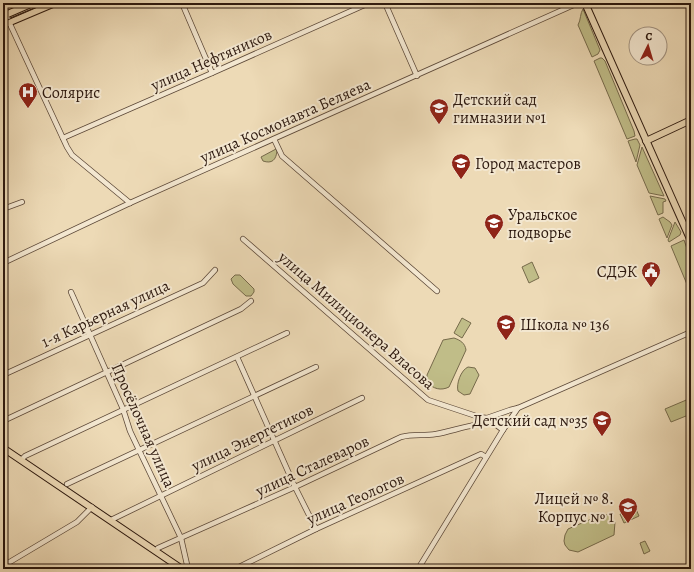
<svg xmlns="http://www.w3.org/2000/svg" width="694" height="572" font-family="Alegreya,serif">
<rect width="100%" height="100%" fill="#eddab6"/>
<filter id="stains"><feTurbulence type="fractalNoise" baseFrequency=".005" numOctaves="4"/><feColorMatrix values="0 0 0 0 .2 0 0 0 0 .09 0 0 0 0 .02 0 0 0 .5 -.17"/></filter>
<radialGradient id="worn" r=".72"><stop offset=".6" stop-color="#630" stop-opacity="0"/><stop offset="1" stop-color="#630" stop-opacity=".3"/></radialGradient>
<!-- green -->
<g fill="#c0bd88" stroke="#766a4b">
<path d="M 583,9 L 600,50 L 598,54 L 592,57 L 578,25 C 581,20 580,13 583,9 Z"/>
<path d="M 600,58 L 602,58 L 605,61 L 634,131 L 635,136 L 627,139 L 594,61 Z"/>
<path d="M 635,139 L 637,139 L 640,145 L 636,162 L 628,141 Z"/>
<path d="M 642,147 L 664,196 L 649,193 L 637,165 Z"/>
<path d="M 276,149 L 277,151 C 276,160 272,164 263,161 L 261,157 Z"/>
<path d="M 650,196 L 665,199 L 666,201 L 663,202 L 663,213 L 658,215 Z"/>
<path d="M 663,217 L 670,222 L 672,225 L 667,238 L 659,219 Z"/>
<path d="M 675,222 L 681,232 L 680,235 L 669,242 L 668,240 Z"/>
<path d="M 684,240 L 691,260 L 691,294 L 671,246 Z"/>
<path d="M 532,262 L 539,278 L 529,283 L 522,267 Z"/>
<path d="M 235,275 L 240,275 L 254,289 L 254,292 L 251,296 L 246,296 L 233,284 L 231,279 Z"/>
<path d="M 462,318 L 471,323 L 462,338 L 454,333 Z"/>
<path d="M 454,338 C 460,340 465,343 466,350 L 449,387 C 441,391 433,389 427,382 L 427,375 L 443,340 Z"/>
<path d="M 468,367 L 475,368 L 479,375 L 470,394 L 464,395 L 458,391 C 456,384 461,370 468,367 Z"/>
<path d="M 691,398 L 691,414 L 671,422 L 665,409 Z"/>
<path d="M 635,507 L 639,516 L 624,523 L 620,514 Z"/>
<path d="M 603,514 L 608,515 L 615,522 L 614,535 L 578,552 L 569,550 L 565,545 L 564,541 L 565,535 L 568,529 Z"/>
<path d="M 645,541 L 650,551 L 644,554 L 640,543 Z"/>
</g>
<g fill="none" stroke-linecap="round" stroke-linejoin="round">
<defs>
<g id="minor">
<path d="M 182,3 L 212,73"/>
<path d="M 385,3 L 417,76"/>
<path d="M 3,9 L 67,147 L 72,155 L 130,203"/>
<path d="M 63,138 L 212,73 L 369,3"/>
<path d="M 274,139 L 282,156 L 437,291"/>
<path d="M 3,209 L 22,202"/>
<path d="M 243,239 L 428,400 L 479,417 L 487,418 L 503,430"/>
<path d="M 3,263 L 130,203 L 578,3"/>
<path d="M 71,292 L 123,409 L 130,431 L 139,450 L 181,538 L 188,569"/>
<path d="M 237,357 L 295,487 L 316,529"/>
<path d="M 3,375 L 203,283 L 215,270"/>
<path d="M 487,418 L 510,410 L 518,408 L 691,332"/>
<path d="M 3,421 L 241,309 L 251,301"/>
<path d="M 21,460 L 25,456 L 287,333"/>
<path d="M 67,484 L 316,367"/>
<path d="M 111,520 L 362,398"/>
<path d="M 156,551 L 158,548 L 295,487 L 401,437 C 414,434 423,436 436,434 C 449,432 462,427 475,425 L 482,418"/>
<path d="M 3,566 L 77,522 L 92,507"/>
<path d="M 235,569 L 316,529 L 481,454 L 486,457"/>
<path d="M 418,569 L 503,430 L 518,408"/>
</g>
<g id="major">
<path d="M 585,3 L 691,241"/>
<path d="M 3,16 L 33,3"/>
<path d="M 3,25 L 55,3"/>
<path d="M 646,141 L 691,120"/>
<path d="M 3,448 L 182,569"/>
</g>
</defs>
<!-- minor casing -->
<use href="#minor" stroke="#5c4838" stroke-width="6"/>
<!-- major casing -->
<use href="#major" stroke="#2c180e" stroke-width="8"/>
<!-- minor -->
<use href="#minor" stroke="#f3e7d0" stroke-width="4.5"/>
<!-- major -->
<use href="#major" stroke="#eddab6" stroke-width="6"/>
<!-- tram -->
<path stroke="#2c180e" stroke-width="1" d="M 3,22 L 47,3"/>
</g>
<!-- icons -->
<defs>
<symbol id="hospital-pin" viewBox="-11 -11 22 30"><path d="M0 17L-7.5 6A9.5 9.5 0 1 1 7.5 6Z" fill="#8f2418" stroke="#f3e7d0"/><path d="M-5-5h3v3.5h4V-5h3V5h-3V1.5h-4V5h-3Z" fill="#fff"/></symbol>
<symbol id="school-pin" viewBox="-11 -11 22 30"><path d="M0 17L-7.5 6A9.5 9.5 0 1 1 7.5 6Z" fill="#8f2418" stroke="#f3e7d0"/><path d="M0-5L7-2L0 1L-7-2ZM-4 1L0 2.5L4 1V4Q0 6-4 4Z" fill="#fff"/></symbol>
<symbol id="civic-pin" viewBox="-11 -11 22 30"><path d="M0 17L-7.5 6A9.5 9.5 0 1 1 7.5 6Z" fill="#8f2418" stroke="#f3e7d0"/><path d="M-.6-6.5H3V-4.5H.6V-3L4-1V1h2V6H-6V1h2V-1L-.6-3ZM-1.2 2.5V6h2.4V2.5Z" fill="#fff"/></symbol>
</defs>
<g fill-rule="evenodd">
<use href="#hospital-pin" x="17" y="81" width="22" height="30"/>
<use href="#school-pin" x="428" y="97" width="22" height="30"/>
<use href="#school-pin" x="450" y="152" width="22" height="30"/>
<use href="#school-pin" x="483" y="212" width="22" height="30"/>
<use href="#civic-pin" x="640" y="260" width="22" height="30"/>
<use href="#school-pin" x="495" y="313" width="22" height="30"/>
<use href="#school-pin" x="591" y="409" width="22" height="30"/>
<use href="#school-pin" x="617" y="496" width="22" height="30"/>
</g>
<g text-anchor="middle" stroke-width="4" stroke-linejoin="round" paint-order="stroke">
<!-- street labels -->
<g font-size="16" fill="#2c180e" stroke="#f3e7d0">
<text transform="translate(211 59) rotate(-24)" y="6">улица Нефтяников</text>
<text transform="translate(285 120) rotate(-24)" y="6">улица Космонавта Беляева</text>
<text transform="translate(105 313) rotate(-25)" y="6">1-я Карьерная улица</text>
<text transform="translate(357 320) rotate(41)" y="6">улица Милиционера Власова</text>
<text transform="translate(144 425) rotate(66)" y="6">Просёлочная улица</text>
<text transform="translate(252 437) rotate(-26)" y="6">улица Энергетиков</text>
<text transform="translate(312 465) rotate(-25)" y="6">улица Сталеваров</text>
<text transform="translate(355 498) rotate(-24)" y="6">улица Геологов</text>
</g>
<!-- poi labels -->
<g font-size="16" fill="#2c180e" stroke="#f3e7d0" text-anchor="start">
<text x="42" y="98">Солярис</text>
<text x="453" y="105">Детский сад<tspan x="453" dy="18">гимназии №1</tspan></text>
<text x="475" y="169">Город мастеров</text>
<text x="508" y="220">Уральское<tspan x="508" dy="18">подворье</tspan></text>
<text x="637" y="277" text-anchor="end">СДЭК</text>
<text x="520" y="330">Школа № 136</text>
<text x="588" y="426" text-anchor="end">Детский сад №35</text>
<text x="614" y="504" text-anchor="end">Лицей № 8.<tspan x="614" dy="18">Корпус № 1</tspan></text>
</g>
</g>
<!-- margin -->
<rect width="694" height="572" fill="none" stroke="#eddab6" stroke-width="16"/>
<rect x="4" y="4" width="686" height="564" fill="none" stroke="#2c180e" stroke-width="2"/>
<rect x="8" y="8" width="678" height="556" fill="none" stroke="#2c180e"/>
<!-- north arrow -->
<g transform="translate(648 46) rotate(5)"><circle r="19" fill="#f3e7d0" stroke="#a39482"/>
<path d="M0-3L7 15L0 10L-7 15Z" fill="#8f2418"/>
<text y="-6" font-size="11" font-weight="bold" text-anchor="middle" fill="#2c180e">С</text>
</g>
<rect width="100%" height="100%" filter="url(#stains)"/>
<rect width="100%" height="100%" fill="url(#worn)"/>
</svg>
